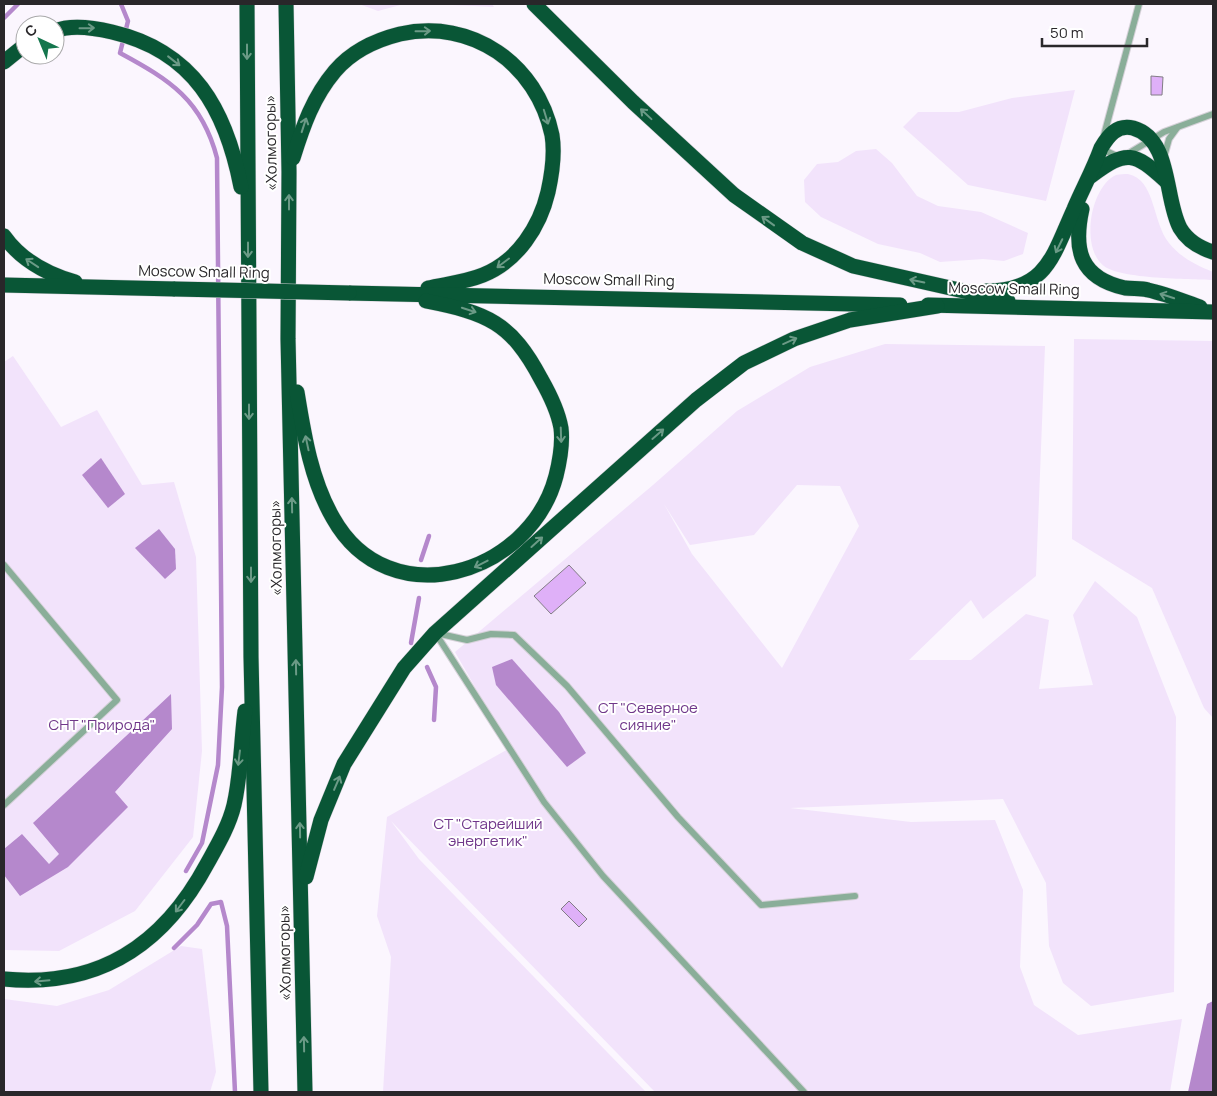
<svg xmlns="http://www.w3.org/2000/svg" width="1217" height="1096" font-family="Manrope,sans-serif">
<rect width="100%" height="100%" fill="#fbf6fe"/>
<!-- green -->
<g fill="#f2e3fb" fill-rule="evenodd">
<path d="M 359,4 L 404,4 L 378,11 Z"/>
<path d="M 432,4 L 492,4 L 494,7 Z"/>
<path d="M 1075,90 L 1046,201 L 968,185 L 903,127 L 918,112 L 959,112 L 1012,98 Z"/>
<path d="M 876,149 L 892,163 L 917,196 L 938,206 L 981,212 L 1028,233 L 1023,254 L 1004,261 L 983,259 L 940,262 L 920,253 L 878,244 L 821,217 L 805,202 L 804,180 L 817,164 L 838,162 L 856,151 Z"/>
<path d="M 1128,174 C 1156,180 1152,222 1169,243 C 1181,258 1196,265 1213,272 L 1213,280 C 1190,279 1120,279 1104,266 C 1080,248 1090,187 1116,175 C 1120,174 1124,174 1128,174 Z"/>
<path d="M 1074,339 L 1213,341 L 1213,718 L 1204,708 L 1152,588 L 1072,539 Z"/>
<path d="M 885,344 L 1045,346 L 1036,576 L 983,619 L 971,600 L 909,660 L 971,660 L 1026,614 L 1049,620 L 1039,689 L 1093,685 L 1073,615 L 1095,581 L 1137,617 L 1176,717 L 1174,992 L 1091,1006 L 1063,983 L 1049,946 L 1046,883 L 1003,799 L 790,808 L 911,822 L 995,820 L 1023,890 L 1020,967 L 1034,1005 L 1078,1035 L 1182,1019 L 1170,1092 L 655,1092 L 391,821 L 419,859 L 646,1092 L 383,1092 L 391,957 L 377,916 L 387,817 L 510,748 L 455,652 L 653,485 L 737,411 L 810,367 ZM 797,485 L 840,486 L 859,526 L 782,668 L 692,554 L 664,504 L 690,545 L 754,535 Z"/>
<path d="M 13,356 L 61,427 L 97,410 L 142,485 L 174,482 L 196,557 L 202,751 L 193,837 L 135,911 L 59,951 L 4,950 L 4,362 Z"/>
<path d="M 181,946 L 202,949 L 216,1072 L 210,1092 L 4,1092 L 4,999 L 57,1006 L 109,990 Z"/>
</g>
<!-- water -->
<g fill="#b588cc">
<path d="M 101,458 L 125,494 L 108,508 L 82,475 Z"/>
<path d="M 159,529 L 175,549 L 176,569 L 165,579 L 135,548 Z"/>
<path d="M 512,659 L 559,712 L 586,753 L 567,767 L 496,685 L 492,667 Z"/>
<path d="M 171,694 L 172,729 L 115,792 L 128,807 L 68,867 L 20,896 L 4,875 L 4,849 L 22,834 L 49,864 L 59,854 L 33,823 Z"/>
<path d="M 1213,1001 L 1213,1092 L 1188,1092 L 1207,1004 Z"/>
</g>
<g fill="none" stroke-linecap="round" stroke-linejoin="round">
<!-- stream -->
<g stroke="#b588cc" stroke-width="4.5">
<path d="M 121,4 L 128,21 L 120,53 C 170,80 202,100 217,158 L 222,687 L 218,765 L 202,843 L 186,871"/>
<path d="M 4,18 L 18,4"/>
<path d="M 421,560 L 429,536"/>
<path d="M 411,643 L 419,598"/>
<path d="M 427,667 L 436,687 L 434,720"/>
<path d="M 174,948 L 197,925 L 211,904 L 221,902 L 227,926 L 235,1092"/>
</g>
</g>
<!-- building -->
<g fill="#dfb0f8" stroke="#827d85">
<path d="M 1151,76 L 1163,77 L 1162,95 L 1151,95 Z"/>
<path d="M 569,565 L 586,583 L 551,614 L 534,596 Z"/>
<path d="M 569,901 L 587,919 L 579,927 L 561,909 Z"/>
</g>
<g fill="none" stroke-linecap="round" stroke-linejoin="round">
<defs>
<g id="lane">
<path d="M 1104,135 L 1139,4"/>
<path d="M 1102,149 L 1121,158 L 1164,132 L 1213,114"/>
<path d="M 1164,157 L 1169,139 L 1177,128"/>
<path d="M 4,565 L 117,700 L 4,805"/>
<path d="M 436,633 L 467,640 L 491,634 L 514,635 L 567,686 L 678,817 L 761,905 L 855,896"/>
<path d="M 436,634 L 544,802 L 603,876 L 804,1092"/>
</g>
<g id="highway">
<path d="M 247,4 L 251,657 L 261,1092"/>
<path d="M 286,4 L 289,172 L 288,339 L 305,1092"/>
<path d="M 534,4 L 633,102 L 734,195 L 802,243 L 853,266 L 1008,301"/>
<path d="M 55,31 C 72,24 95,28 112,32 C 194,51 226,110 241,187"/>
<path d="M 4,62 L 25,45"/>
<path d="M 293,158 C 303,126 313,97 335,71 C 352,51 376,40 400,34 C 472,18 537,64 552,135 C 555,153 552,174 548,192 C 540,226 518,261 483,275 C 466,282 446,284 428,288"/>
<path d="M 1091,176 C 1127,149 1134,152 1166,181"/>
<path d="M 1082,209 C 1073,250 1080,278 1125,288 C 1133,289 1141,288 1148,290 C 1166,294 1183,301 1200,307"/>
<path d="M 4,236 C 21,260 47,274 75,282"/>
<path d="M 4,285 L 175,289"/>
<path d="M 986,291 C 1047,291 1053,255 1074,209 C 1083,188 1093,170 1101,148 C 1108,136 1117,124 1133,128 C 1172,139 1164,198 1180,228 C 1187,240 1200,248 1213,252"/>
<path d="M 349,293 L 900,305"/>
<path d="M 928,305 L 1213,312"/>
<path d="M 297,392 C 304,435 311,480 333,518 C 389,618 530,575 556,476 C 560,460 563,444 561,428 C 558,411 549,393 541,379 C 511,322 487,313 426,301"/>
<path d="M 306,877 L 321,820 L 344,764 L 404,668 L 435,633 L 696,400 L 744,363 L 794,339 L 850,320 L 937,306"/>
<path d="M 4,979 C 98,988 163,946 207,864 C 217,846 229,826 234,805 C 241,775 241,742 245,711"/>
</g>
</defs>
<!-- lane casing -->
<use href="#lane" stroke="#d5d1d8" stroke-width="8"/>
<!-- highway casing -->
<use href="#highway" stroke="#d5d1d8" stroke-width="16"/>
<!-- lane -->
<use href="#lane" stroke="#8aae99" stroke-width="6"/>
<!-- highway -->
<use href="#highway" stroke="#095636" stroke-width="15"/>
<defs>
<path id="highway-bridge" d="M 175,289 L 349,293"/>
</defs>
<!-- highway-bridge casing -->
<use href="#highway-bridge" stroke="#d5d1d8" stroke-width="16" stroke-linecap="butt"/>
<!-- highway-bridge -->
<use href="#highway-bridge" stroke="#095636" stroke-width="15"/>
</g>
<!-- one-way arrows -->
<defs><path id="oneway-shaft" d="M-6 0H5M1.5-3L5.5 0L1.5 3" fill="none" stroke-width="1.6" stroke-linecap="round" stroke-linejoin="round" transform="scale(1.25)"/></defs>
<g stroke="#6b9a86">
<use href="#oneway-shaft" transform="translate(87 28) rotate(-1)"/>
<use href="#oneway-shaft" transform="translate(423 31) rotate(-1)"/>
<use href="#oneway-shaft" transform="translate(247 52) rotate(90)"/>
<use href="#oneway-shaft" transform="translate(174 61) rotate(38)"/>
<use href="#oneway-shaft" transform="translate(646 114) rotate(-137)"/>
<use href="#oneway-shaft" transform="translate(546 117) rotate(73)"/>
<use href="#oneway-shaft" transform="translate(304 125) rotate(-72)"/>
<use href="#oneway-shaft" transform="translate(289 202) rotate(-90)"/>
<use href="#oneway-shaft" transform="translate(768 221) rotate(-144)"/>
<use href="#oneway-shaft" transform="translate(1059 246) rotate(116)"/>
<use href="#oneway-shaft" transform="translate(248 250) rotate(90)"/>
<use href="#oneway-shaft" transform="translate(32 263) rotate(-146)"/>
<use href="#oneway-shaft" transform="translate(503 263) rotate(143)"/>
<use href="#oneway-shaft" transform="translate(917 281) rotate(-168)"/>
<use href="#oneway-shaft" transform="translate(1167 296) rotate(-162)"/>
<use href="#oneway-shaft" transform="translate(469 310) rotate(18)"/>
<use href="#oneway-shaft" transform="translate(790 341) rotate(-24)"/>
<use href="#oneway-shaft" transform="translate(249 412) rotate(90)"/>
<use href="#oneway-shaft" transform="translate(658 434) rotate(-41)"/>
<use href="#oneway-shaft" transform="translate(561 435) rotate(88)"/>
<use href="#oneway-shaft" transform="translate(307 443) rotate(-102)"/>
<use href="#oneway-shaft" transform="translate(292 505) rotate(-91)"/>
<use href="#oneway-shaft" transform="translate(537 542) rotate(-42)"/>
<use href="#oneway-shaft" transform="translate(481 564) rotate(153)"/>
<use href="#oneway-shaft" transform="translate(251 575) rotate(90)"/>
<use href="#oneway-shaft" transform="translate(296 667) rotate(-91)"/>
<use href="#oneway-shaft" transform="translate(239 758) rotate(97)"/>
<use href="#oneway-shaft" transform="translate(337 783) rotate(-67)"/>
<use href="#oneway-shaft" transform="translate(300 830) rotate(-91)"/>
<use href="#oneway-shaft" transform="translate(180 906) rotate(127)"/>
<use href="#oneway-shaft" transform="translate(42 981) rotate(175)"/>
<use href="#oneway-shaft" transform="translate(304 1044) rotate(-91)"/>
</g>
<g text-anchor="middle" stroke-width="4" stroke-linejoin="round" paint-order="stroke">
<!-- street labels -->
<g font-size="15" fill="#29272a" stroke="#fff">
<text transform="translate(271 143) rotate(-91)" y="5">«Холмогоры»</text>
<text transform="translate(204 272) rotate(1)" y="5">Moscow Small Ring</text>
<text transform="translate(609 280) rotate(1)" y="5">Moscow Small Ring</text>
<text transform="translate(1014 289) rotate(1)" y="5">Moscow Small Ring</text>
<text transform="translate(276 548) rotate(-91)" y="5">«Холмогоры»</text>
<text transform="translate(285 953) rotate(-91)" y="5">«Холмогоры»</text>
</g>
<!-- park labels -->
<g font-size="15" fill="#70378a" stroke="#fff">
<text x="648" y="713">СТ "Северное<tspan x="648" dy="17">сияние"</tspan></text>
<text x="102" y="730">СНТ "Природа"</text>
<text x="488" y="829">СТ "Старейший<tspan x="488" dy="17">энергетик"</tspan></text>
</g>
</g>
<!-- border -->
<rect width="1217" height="1096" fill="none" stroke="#29272a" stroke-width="10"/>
<!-- north arrow -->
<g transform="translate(40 40) rotate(316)"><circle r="24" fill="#ffffff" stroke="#a9a9aa"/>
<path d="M0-4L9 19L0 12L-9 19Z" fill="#14764d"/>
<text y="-8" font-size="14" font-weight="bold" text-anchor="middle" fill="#29272a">С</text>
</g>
<!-- scale -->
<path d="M1042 38v8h105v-8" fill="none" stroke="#29272a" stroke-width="2.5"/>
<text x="1050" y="38" font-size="15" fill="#29272a" stroke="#ffffff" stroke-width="4" paint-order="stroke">50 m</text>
</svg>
